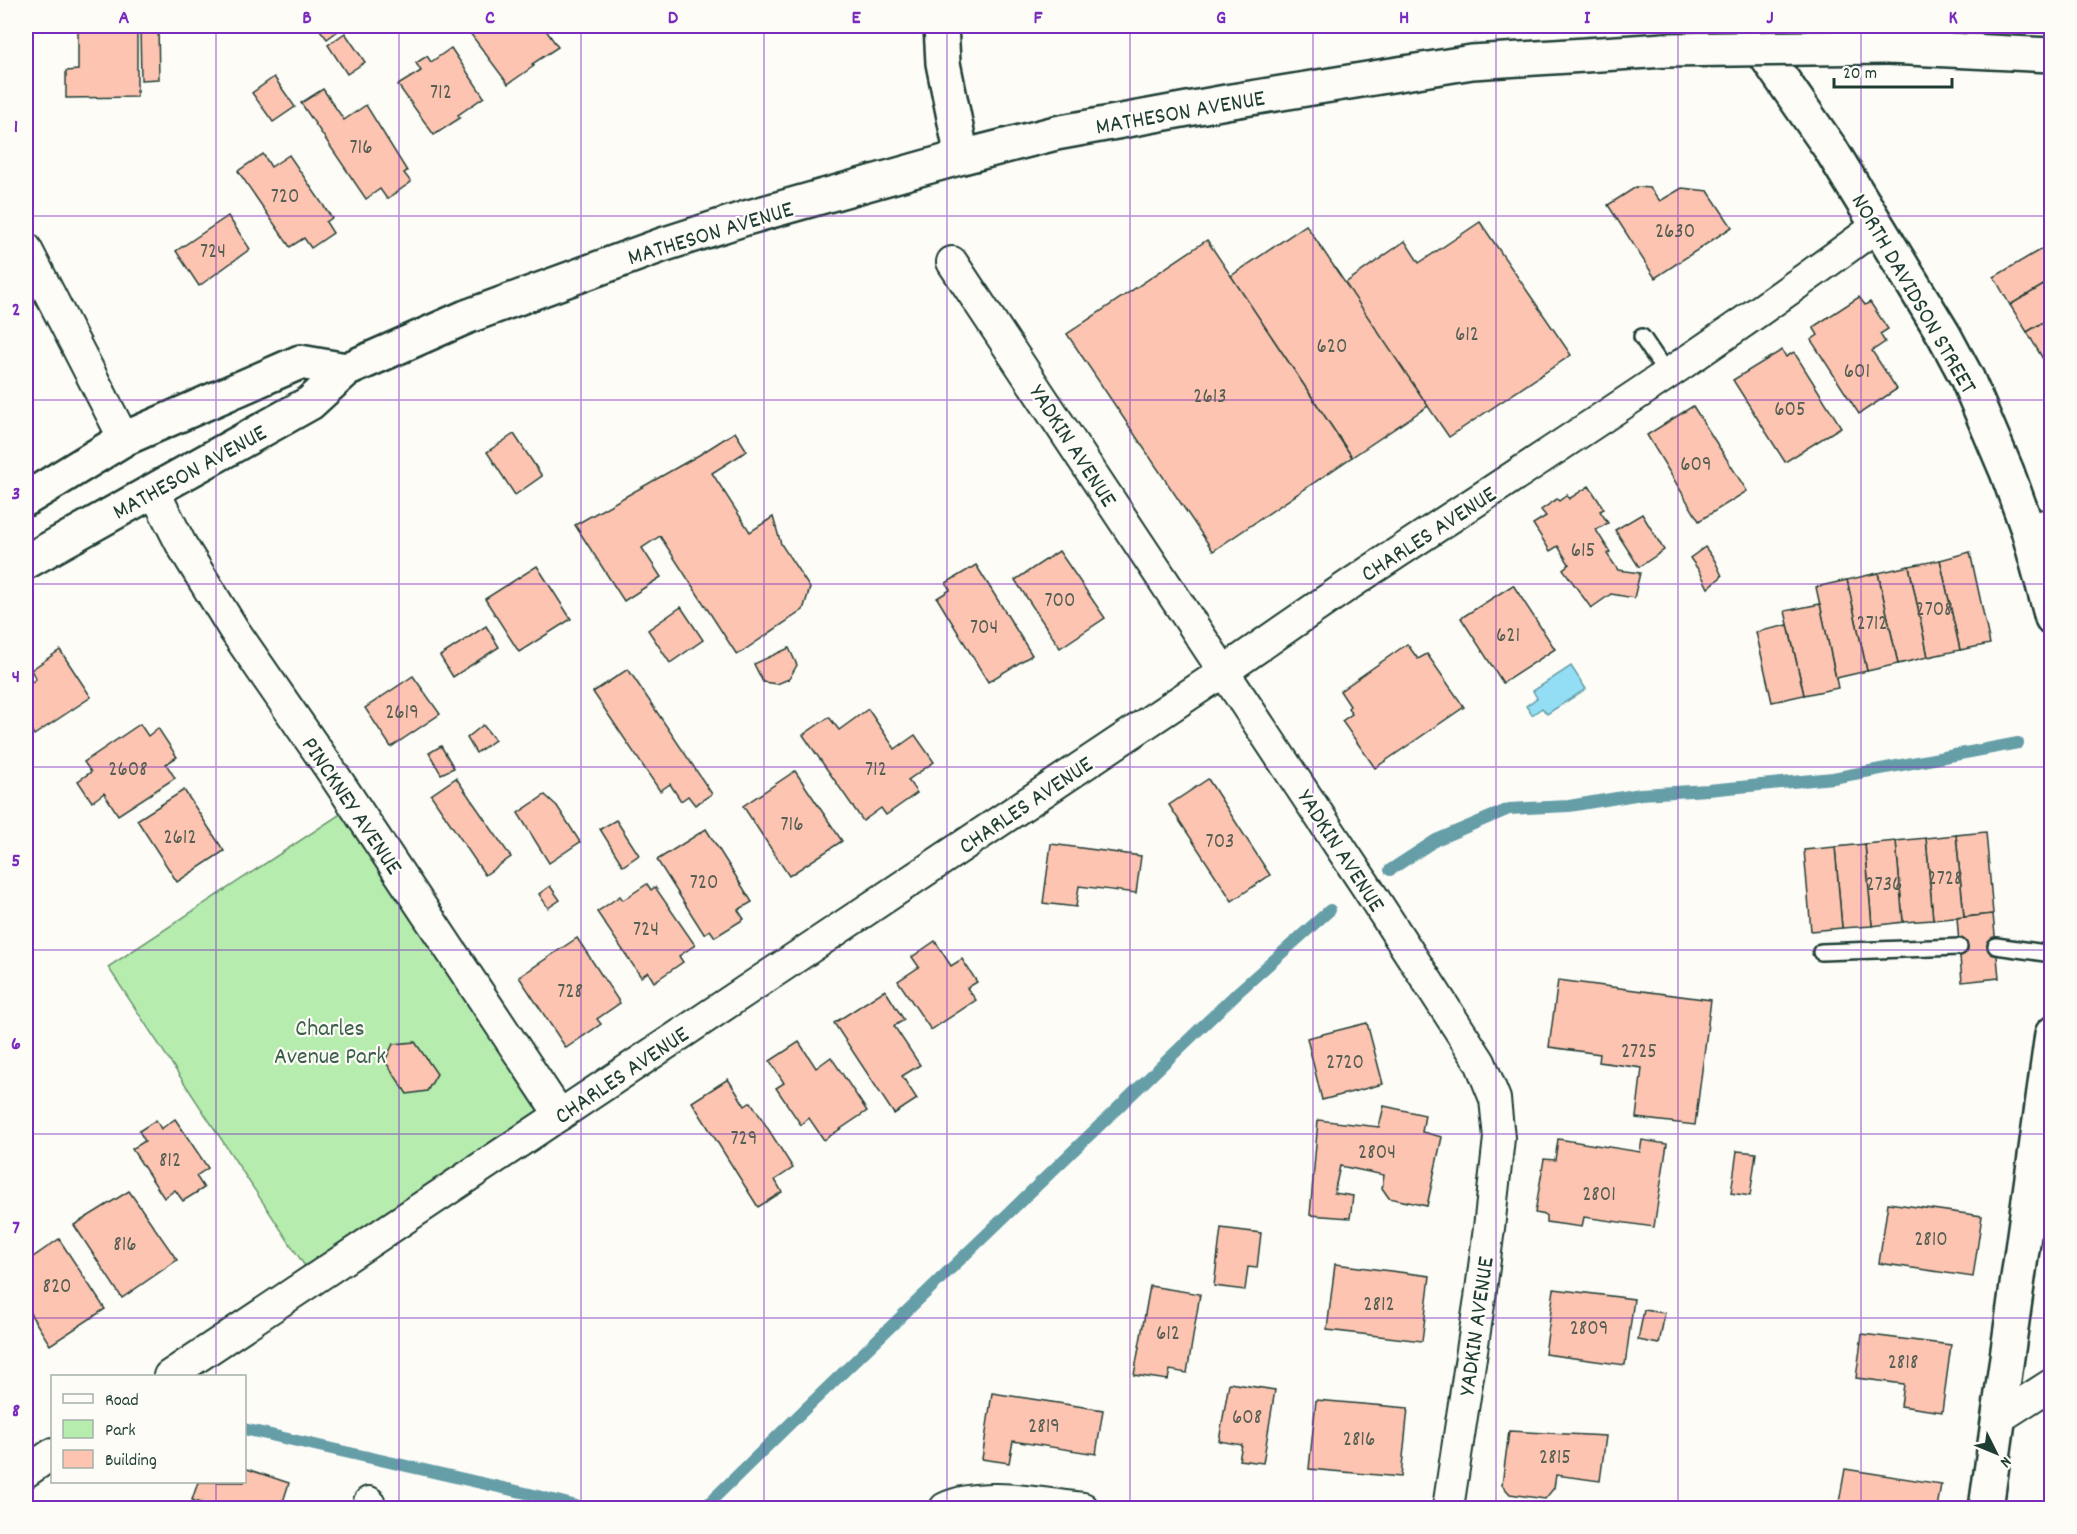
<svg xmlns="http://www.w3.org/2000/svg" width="2077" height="1534" font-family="Dekko,sans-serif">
<rect width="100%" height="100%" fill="#fdfcf7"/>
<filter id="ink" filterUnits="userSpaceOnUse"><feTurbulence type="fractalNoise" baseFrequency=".0167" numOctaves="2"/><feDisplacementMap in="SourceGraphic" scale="12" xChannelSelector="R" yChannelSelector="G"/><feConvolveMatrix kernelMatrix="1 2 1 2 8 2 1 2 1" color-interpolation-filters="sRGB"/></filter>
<g filter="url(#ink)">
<!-- green -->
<path fill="#b6ecae" stroke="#6a9471" stroke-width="1.5" d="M 351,807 L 552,1114 L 310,1274 L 108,967 Z"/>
<!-- water -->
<path fill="#93def4" stroke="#659ea7" stroke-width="1.5" d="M 1571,666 L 1586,689 L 1547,714 L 1542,708 L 1532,715 L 1526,706 L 1537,698 L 1533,691 Z"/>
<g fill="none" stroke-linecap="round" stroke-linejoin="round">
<!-- stream -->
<g stroke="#659ea7" stroke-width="12">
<path d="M 1390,870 L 1436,840 L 1509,809 L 1569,806 L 1641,794 L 1708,790 L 1833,778 L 2018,743"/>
<path d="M 244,1429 L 530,1494 L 584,1508"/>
<path d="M 704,1508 L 800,1414 L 1238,992 L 1330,910"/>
</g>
</g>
<!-- building -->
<g fill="#fdc4b1" stroke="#1f3d34" stroke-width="1.5">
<path d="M 68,26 L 137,26 L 137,97 L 66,98 L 66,71 L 78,70 L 78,29 L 68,29 Z"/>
<path d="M 140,26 L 158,26 L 159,79 L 141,80 Z"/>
<path d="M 317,26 L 341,26 L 342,28 L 327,39 Z"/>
<path d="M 481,26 L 507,26 L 511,30 L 517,26 L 543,26 L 558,47 L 532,64 L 534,66 L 508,84 L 470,33 Z"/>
<path d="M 345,33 L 365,62 L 347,74 L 328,45 Z"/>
<path d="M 451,48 L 484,97 L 458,115 L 460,118 L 434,135 L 398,85 L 421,71 L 416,63 L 427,56 L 431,62 Z"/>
<path d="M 274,77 L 295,107 L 273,122 L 252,93 Z"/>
<path d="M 323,89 L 344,120 L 366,105 L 407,171 L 404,173 L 411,182 L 387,199 L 380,189 L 366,199 L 301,103 Z"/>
<path d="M 263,154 L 271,167 L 289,155 L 332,218 L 326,222 L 333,233 L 311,248 L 304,238 L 290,247 L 238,171 Z"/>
<path d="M 1636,187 L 1650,188 L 1660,201 L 1682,188 L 1708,191 L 1732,227 L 1655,278 L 1608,205 Z"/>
<path d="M 228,216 L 250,249 L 199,286 L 176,251 Z"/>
<path d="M 1480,222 L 1571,355 L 1449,437 L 1344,284 L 1405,241 L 1419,263 Z"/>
<path d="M 1306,225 L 1428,406 L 1352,457 L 1231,276 Z"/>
<path d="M 1207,240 L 1352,457 L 1213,551 L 1067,334 Z"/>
<path d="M 2043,248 L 2052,262 L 2052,280 L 2010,305 L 1994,277 Z"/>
<path d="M 2052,280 L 2052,317 L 2027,332 L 2010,305 Z"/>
<path d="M 1859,297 L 1865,305 L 1870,302 L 1888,329 L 1880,334 L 1885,342 L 1872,351 L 1897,389 L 1859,414 L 1811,340 L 1818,335 L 1813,327 Z"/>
<path d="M 2052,317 L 2052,354 L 2043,359 L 2027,332 Z"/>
<path d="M 1782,350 L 1786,357 L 1794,352 L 1841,427 L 1785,462 L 1733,380 Z"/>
<path d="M 2052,354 L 2052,374 L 2043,359 Z"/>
<path d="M 1693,406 L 1747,491 L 1699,521 L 1647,435 Z"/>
<path d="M 735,432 L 747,451 L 712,473 L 750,532 L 773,517 L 781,544 L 810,588 L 803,610 L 737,655 L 660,536 L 642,548 L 661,577 L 624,601 L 575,525 L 699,455 Z"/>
<path d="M 514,434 L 542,476 L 515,495 L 487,452 Z"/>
<path d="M 1589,486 L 1604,509 L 1600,511 L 1608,523 L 1596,530 L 1610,552 L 1607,554 L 1618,570 L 1640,573 L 1634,598 L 1611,594 L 1591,608 L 1563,569 L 1569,564 L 1558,546 L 1550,551 L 1533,524 L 1546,516 L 1541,510 L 1557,499 L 1559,501 L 1567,495 L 1569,499 Z"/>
<path d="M 1642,514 L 1664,550 L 1639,567 L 1615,530 Z"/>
<path d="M 1705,547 L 1715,561 L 1722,576 L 1708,588 L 1700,572 L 1690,558 Z"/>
<path d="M 1059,551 L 1105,618 L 1060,648 L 1015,580 Z"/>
<path d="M 1970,552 L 1990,644 L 1960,650 L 1940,560 Z"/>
<path d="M 1940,560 L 1960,650 L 1928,657 L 1909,566 Z"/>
<path d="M 976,565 L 1032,655 L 988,682 L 937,598 L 950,590 L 946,583 Z"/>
<path d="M 537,566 L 571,619 L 519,652 L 485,599 Z"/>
<path d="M 1909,566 L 1928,657 L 1898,664 L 1878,573 Z"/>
<path d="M 1878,573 L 1898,664 L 1867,671 L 1847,580 Z"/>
<path d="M 1847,580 L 1867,671 L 1836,678 L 1816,587 Z"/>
<path d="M 1513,585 L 1555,649 L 1503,683 L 1461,618 Z"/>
<path d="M 1820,604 L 1838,688 L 1804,695 L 1785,611 Z"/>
<path d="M 681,607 L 703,640 L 670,663 L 648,630 Z"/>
<path d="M 1788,625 L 1804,695 L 1772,702 L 1756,632 Z"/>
<path d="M 486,626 L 499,647 L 453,677 L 440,656 Z"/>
<path d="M 1407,644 L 1418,659 L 1427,654 L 1464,707 L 1375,768 L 1342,721 L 1352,714 L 1348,708 L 1350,706 L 1340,691 Z"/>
<path d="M 789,648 L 797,665 L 789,679 L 777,684 L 763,682 L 754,664 Z"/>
<path d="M 60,650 L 91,697 L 34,735 L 26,721 L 26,686 L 36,679 L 31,670 Z"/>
<path d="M 628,669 L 712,794 L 695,805 L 688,796 L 681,801 L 670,784 L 660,791 L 593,692 Z"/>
<path d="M 413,676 L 440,714 L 391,747 L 365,708 Z"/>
<path d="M 868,709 L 895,749 L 915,735 L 934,762 L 908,780 L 917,793 L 886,815 L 881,808 L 863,821 L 803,735 L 829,717 L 839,730 Z"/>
<path d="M 140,724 L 148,736 L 158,728 L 177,757 L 166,764 L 175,778 L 118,815 L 104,793 L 92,802 L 78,781 L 91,772 L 84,762 Z"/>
<path d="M 483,725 L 495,740 L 476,753 L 467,738 Z"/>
<path d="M 441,746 L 454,768 L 441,774 L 429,753 Z"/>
<path d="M 795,771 L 842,841 L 789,876 L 743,806 Z"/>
<path d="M 456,778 L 511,857 L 485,875 L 431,795 Z"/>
<path d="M 1208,779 L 1270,875 L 1232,901 L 1169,805 Z"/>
<path d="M 184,790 L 224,851 L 177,882 L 137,820 Z"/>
<path d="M 545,795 L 557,806 L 580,842 L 549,863 L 518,813 Z"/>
<path d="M 616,820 L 639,855 L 623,866 L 600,829 Z"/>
<path d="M 706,829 L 752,902 L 738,910 L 744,919 L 715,937 L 710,930 L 704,934 L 657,860 Z"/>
<path d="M 1986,832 L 1993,914 L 1964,917 L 1956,835 Z"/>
<path d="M 1956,835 L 1964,917 L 1933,920 L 1926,838 Z"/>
<path d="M 1926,838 L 1933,920 L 1903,922 L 1896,841 Z"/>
<path d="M 1896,841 L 1903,922 L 1872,926 L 1865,844 Z"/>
<path d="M 1051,844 L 1141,856 L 1136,893 L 1079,886 L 1076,907 L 1043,903 Z"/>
<path d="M 1865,844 L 1872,926 L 1842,928 L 1835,847 Z"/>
<path d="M 1835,847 L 1842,928 L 1811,931 L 1804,850 Z"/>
<path d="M 647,884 L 651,890 L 655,887 L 695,945 L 679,956 L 683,962 L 654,982 L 648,972 L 641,977 L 597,912 L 620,896 L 623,900 Z"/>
<path d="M 550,886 L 560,900 L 548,908 L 539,894 Z"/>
<path d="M 1993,914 L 1999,978 L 1962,982 L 1957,918 Z"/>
<path d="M 577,938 L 620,1003 L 597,1019 L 601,1024 L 566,1048 L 519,977 Z"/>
<path d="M 935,941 L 951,966 L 962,959 L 977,982 L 967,988 L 976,1000 L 931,1030 L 898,981 L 919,967 L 912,957 Z"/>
<path d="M 1558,980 L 1711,1000 L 1695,1125 L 1636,1118 L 1642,1068 L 1599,1062 L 1600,1054 L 1549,1047 Z"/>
<path d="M 885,990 L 904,1020 L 894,1026 L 920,1065 L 902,1076 L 917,1099 L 894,1114 L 834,1023 Z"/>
<path d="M 1367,1023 L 1383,1084 L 1322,1100 L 1307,1038 Z"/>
<path d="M 415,1042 L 437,1074 L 427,1091 L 407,1094 L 385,1061 L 393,1044 Z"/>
<path d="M 799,1042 L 816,1068 L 831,1057 L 867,1111 L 824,1140 L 809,1118 L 801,1125 L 776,1088 L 784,1083 L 770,1061 Z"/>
<path d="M 728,1079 L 745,1106 L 751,1102 L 793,1168 L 775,1180 L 782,1192 L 758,1207 L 692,1102 Z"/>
<path d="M 1384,1106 L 1425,1115 L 1422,1132 L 1442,1137 L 1427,1206 L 1389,1198 L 1382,1188 L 1384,1175 L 1340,1166 L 1334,1193 L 1353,1196 L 1350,1218 L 1310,1215 L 1318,1120 L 1379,1127 Z"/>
<path d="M 175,1119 L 208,1168 L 196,1176 L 204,1188 L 183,1201 L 175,1190 L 164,1198 L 132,1149 L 145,1141 L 139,1131 L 156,1120 L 161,1129 Z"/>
<path d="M 1558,1139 L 1640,1152 L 1642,1140 L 1667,1144 L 1654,1227 L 1584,1217 L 1582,1227 L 1546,1222 L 1546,1215 L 1535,1213 L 1544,1159 L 1555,1160 Z"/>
<path d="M 1737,1151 L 1756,1153 L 1750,1196 L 1731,1193 Z"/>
<path d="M 129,1191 L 177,1260 L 122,1298 L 74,1225 Z"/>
<path d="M 1888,1203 L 1982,1216 L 1973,1277 L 1879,1263 Z"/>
<path d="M 1221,1228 L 1261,1233 L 1257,1268 L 1248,1267 L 1245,1290 L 1214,1286 Z"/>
<path d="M 59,1239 L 105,1309 L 50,1345 L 26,1307 L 26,1262 Z"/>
<path d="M 1335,1264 L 1430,1276 L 1422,1341 L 1327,1330 Z"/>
<path d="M 1150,1286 L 1200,1294 L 1187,1373 L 1170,1370 L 1168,1380 L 1134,1375 Z"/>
<path d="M 1554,1289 L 1634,1299 L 1625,1365 L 1545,1354 Z"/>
<path d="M 1644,1310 L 1665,1313 L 1659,1344 L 1638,1340 Z"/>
<path d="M 1862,1334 L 1951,1345 L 1942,1412 L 1901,1406 L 1904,1384 L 1856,1378 Z"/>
<path d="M 1229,1383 L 1275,1390 L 1263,1463 L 1239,1460 L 1242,1445 L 1219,1441 Z"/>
<path d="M 992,1393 L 1103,1410 L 1096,1454 L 1013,1441 L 1009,1463 L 982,1459 Z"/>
<path d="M 1316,1400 L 1408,1408 L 1401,1477 L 1309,1469 Z"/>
<path d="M 1509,1431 L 1606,1436 L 1600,1481 L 1556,1475 L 1554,1488 L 1545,1499 L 1510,1494 L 1502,1485 Z"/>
<path d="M 244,1468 L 289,1483 L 281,1508 L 217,1508 L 192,1500 L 198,1482 L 244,1482 Z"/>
<path d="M 1845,1469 L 1941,1484 L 1937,1508 L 1838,1508 Z"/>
</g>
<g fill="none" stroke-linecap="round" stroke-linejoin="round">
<defs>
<g id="service">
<path d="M 1642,337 L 1667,374"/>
<path d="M 1996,946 L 2052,954"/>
<path d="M 1821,952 L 1959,947"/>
</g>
<g id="minor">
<path d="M 26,248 L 124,439"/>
<path d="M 952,262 L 1366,886 L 1480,1062 L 1495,1099 L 1499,1138 L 1489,1228 L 1480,1298 L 1448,1508"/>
<path d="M 154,491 L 181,544 L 234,630 L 330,769 L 560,1115"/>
<path d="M 2028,530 L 2052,523"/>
<path d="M 169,1376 L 1223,672 C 1279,633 1334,594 1391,557 C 1555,449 1720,343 1877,226"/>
<path d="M 1999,1418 L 2052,1384"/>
<path d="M 26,1472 L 52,1454"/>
<path d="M 368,1508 L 369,1502"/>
<path d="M 945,1508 C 982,1490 1042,1504 1083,1508"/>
</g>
<g id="tertiary">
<path d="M 941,26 L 943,63 L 962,157"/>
<path d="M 1745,26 L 1830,148 L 1944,335 L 1967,378 L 2007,472 L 2028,530 L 2052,618"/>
<path d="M 1888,47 L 2052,55"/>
<path d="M 26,499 L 124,439 L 300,362 L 346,370"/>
<path d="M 26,562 L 310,403 L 346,370 L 466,317 L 662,245 L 746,218 L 962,157 L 1056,133 L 1226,102 L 1472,62 L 1665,50"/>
<path d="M 1986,1508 L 2052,1034"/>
</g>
</defs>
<!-- service casing -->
<use href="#service" stroke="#1f3d34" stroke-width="20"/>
<!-- minor casing -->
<use href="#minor" stroke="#1f3d34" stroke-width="34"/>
<!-- tertiary casing -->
<use href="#tertiary" stroke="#1f3d34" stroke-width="38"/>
<!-- service -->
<use href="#service" stroke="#fdfcf7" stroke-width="15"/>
<!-- minor -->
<use href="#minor" stroke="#fdfcf7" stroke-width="30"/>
<!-- tertiary -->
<use href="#tertiary" stroke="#fdfcf7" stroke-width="33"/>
<defs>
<path id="tertiary-bridge" d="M 1665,50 L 1888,47"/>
</defs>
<!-- tertiary-bridge casing -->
<use href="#tertiary-bridge" stroke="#1f3d34" stroke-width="38" stroke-linecap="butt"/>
<!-- tertiary-bridge -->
<use href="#tertiary-bridge" stroke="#fdfcf7" stroke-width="33"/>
</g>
</g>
<!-- grid -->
<path fill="none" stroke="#7b2cbf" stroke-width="1.5" stroke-opacity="0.55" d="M 216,26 L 216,1376M 399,26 L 399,1508M 581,26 L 581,1508M 764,26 L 764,1508M 947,26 L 947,1508M 1130,26 L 1130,1508M 1313,26 L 1313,1508M 1496,26 L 1496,1508M 1678,26 L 1678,1508M 1861,26 L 1861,1508M 26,216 L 2052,216M 26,400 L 2052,400M 26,584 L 2052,584M 26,767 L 2052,767M 26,950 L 2052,950M 26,1134 L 2052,1134M 26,1318 L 2052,1318M 216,1482 L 216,1508"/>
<g text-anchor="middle" stroke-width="4.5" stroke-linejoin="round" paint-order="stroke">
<!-- number labels -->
<g font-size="21" fill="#565f53">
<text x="441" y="98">712</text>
<text x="361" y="153">716</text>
<text x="285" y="202">720</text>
<text x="1675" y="237">2630</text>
<text x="213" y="257">724</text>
<text x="1467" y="340">612</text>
<text x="1332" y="352">620</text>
<text x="1857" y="377">601</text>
<text x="1210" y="402">2613</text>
<text x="1790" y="415">605</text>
<text x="1696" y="470">609</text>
<text x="1583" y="556">615</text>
<text x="1060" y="606">700</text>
<text x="1934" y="615">2708</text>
<text x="1872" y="629">2712</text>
<text x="984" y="633">704</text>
<text x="1508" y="641">621</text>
<text x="402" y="718">2619</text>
<text x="128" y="775">2608</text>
<text x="876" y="775">712</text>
<text x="792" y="830">716</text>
<text x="180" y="843">2612</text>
<text x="1220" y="847">703</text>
<text x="1945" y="884">2728</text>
<text x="704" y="888">720</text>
<text x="1884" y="890">2736</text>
<text x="646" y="935">724</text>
<text x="570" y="997">728</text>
<text x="1639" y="1057">2725</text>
<text x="1345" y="1068">2720</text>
<text x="744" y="1144">729</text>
<text x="1377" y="1158">2804</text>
<text x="170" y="1166">812</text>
<text x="1599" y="1200">2801</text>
<text x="1931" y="1245">2810</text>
<text x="125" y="1250">816</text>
<text x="57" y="1292">820</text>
<text x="1379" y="1310">2812</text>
<text x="1589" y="1334">2809</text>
<text x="1168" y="1339">612</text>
<text x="1903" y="1368">2818</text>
<text x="1247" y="1423">608</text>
<text x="1044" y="1432">2819</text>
<text x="1359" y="1445">2816</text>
<text x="1555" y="1463">2815</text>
</g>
<!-- street labels -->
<g font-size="24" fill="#1f3d34" stroke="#fdfcf7">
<text transform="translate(1180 111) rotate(-10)" y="8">MATHESON AVENUE</text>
<text transform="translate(710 232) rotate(-17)" y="8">MATHESON AVENUE</text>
<text transform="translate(1915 293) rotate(60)" y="8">NORTH DAVIDSON STREET</text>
<text transform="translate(1074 445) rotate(57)" y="8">YADKIN AVENUE</text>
<text transform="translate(189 471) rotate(-29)" y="8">MATHESON AVENUE</text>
<text transform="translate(1428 533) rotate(-33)" y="8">CHARLES AVENUE</text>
<text transform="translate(1025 804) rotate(-34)" y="8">CHARLES AVENUE</text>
<text transform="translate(353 805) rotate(56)" y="8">PINCKNEY AVENUE</text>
<text transform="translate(1342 850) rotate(57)" y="8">YADKIN AVENUE</text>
<text transform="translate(621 1074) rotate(-34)" y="8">CHARLES AVENUE</text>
<text transform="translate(1475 1326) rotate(-82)" y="8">YADKIN AVENUE</text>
</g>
<!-- park labels -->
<g font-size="24" fill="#3d604c" stroke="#fdfcf7">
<text x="330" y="1035">Charles<tspan x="330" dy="28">Avenue Park</tspan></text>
</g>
</g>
<!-- margin -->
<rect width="2077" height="1534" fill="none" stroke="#fdfcf7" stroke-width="66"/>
<!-- legend -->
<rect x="51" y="1375" width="195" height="108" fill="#fdfcf7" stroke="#a4b0a9" stroke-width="1.5"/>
<rect x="63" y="1394" width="30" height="9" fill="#fdfcf7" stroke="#a4b0a9" stroke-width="1.5"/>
<text x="105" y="1405" font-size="18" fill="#1f3d34">Road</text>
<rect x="63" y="1420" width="30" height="18" fill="#b6ecae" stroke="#a4b0a9" stroke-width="1.5"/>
<text x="105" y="1435" font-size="18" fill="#1f3d34">Park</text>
<rect x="63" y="1450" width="30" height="18" fill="#fdc4b1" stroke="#a4b0a9" stroke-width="1.5"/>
<text x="105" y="1465" font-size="18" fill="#1f3d34">Building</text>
<!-- north arrow -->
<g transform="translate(1996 1453) rotate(133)" stroke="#fdfcf7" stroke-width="4.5" paint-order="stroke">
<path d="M0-4.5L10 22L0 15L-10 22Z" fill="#1f3d34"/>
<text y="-9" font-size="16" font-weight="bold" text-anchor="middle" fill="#1f3d34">N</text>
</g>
<!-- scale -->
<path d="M1834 78v9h118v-9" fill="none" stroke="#1f3d34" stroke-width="3"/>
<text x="1843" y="78" font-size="18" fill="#1f3d34" stroke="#fdfcf7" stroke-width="4.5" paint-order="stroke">20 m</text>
<rect x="33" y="33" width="2011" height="1468" fill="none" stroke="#7b2cbf" stroke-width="2"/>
<g font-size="20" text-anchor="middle" font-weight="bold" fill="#7b2cbf">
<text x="124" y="23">A</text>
<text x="307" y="23">B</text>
<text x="490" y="23">C</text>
<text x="673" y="23">D</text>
<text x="856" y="23">E</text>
<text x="1038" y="23">F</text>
<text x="1221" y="23">G</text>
<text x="1404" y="23">H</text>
<text x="1587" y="23">I</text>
<text x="1770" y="23">J</text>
<text x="1953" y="23">K</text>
<text x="16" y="132">1</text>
<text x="16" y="315">2</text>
<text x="16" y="499">3</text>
<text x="16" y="682">4</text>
<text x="16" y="866">5</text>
<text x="16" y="1049">6</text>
<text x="16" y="1233">7</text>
<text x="16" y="1416">8</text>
</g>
</svg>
